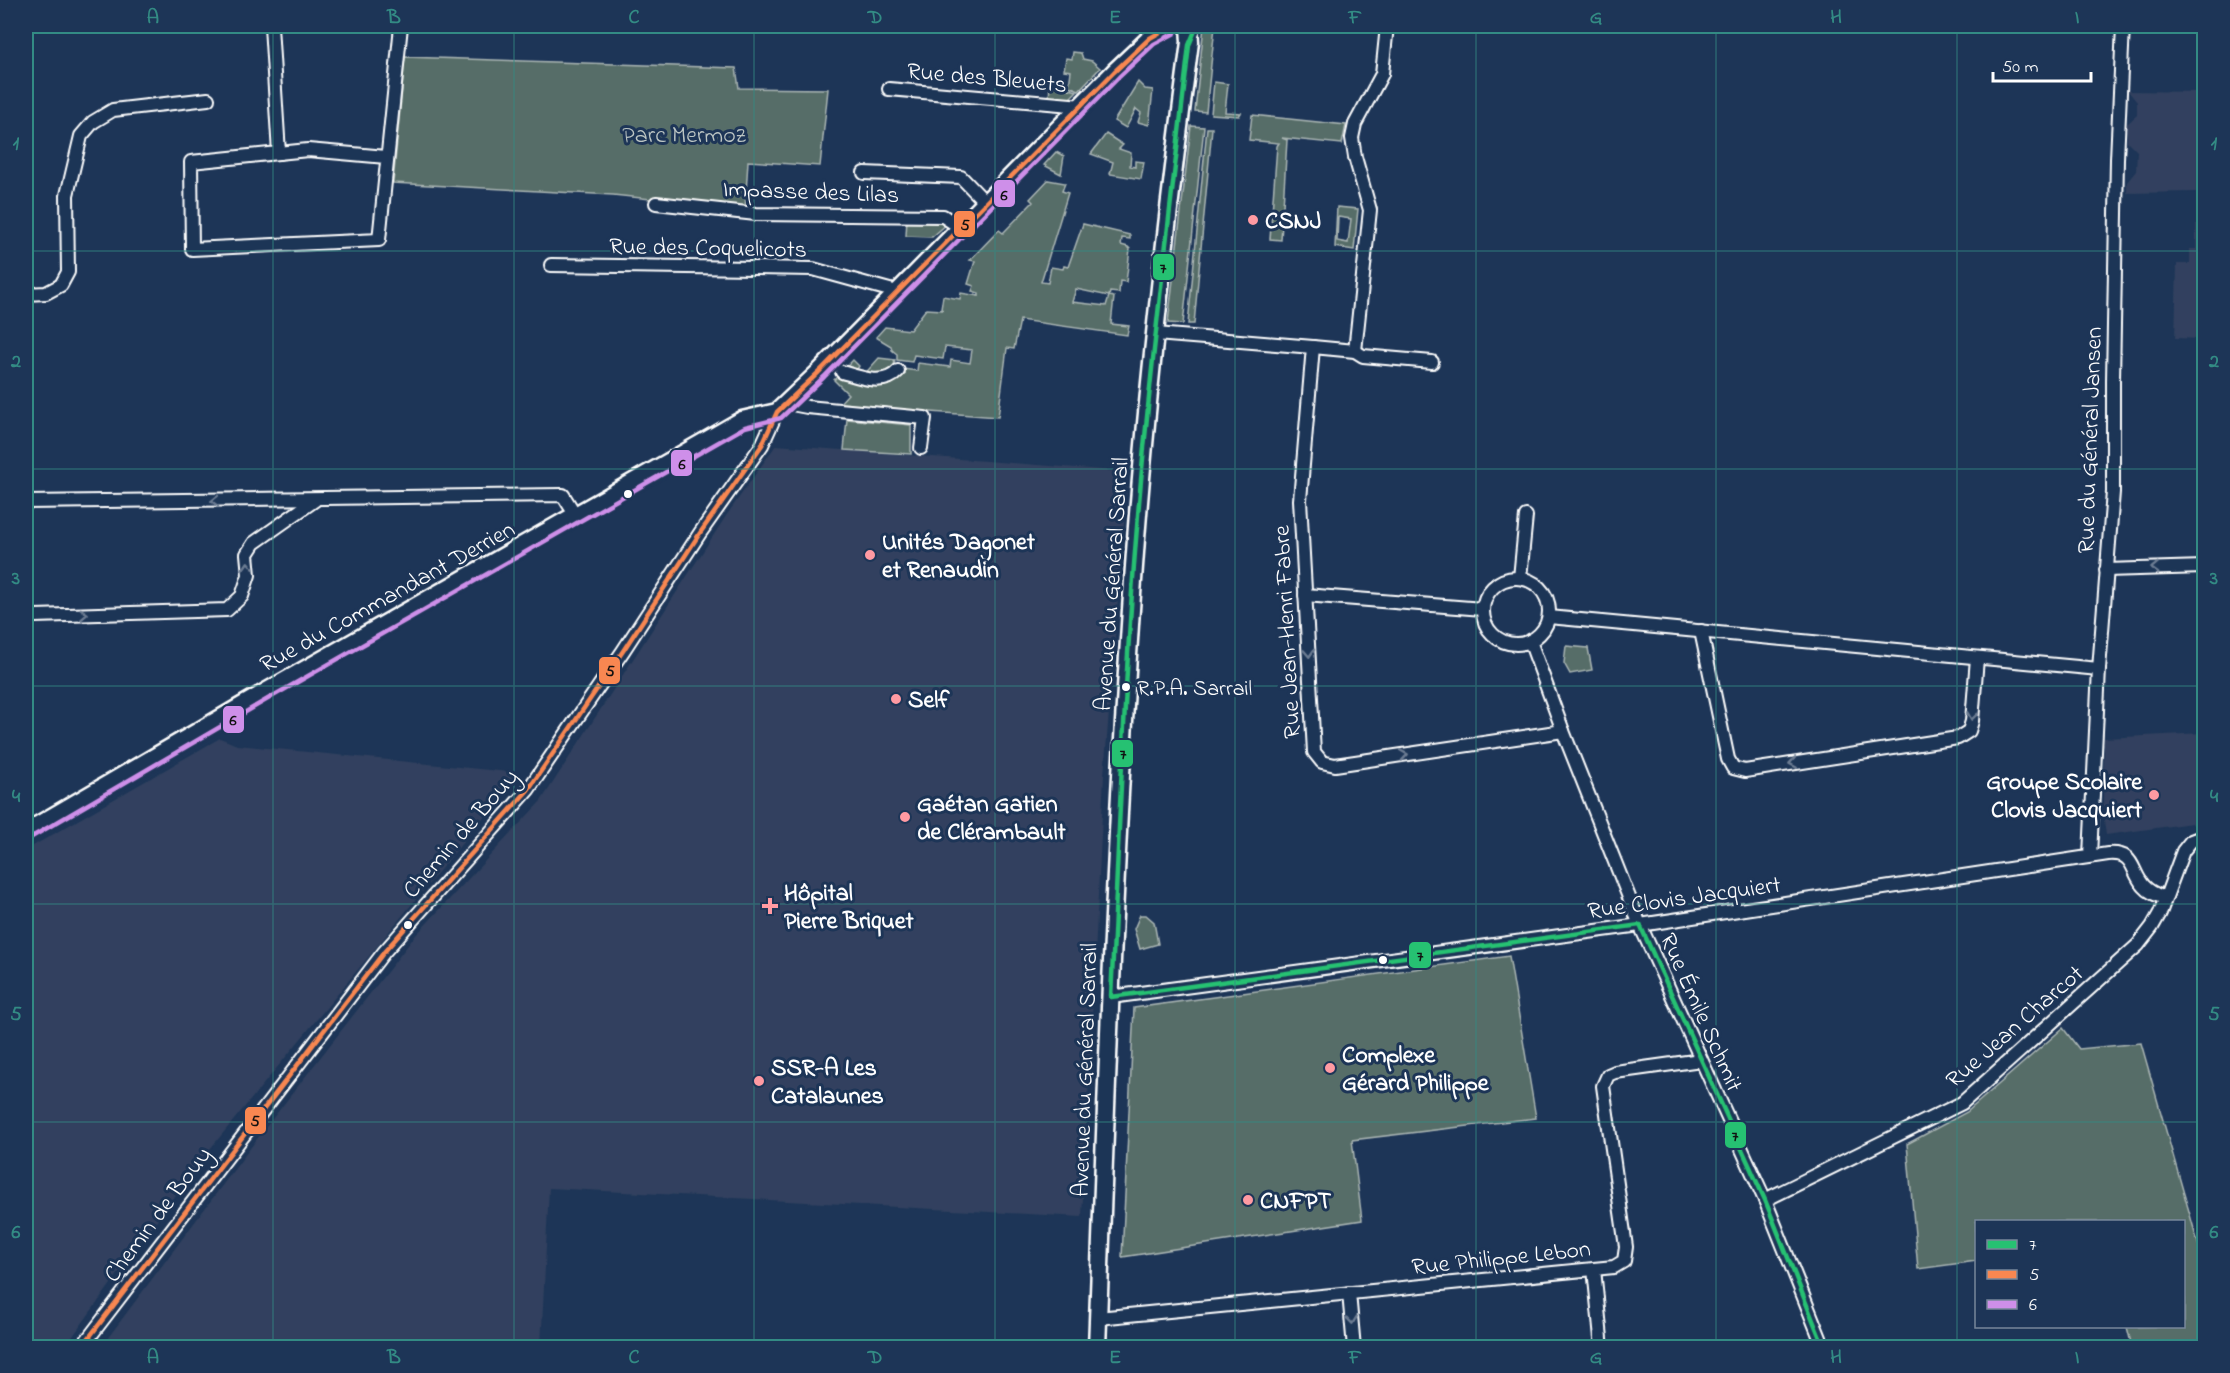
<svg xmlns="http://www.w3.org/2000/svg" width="2230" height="1373" font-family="'Indie Flower',sans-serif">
<rect width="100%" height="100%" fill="#1d3557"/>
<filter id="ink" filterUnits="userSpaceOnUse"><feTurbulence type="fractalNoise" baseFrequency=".0167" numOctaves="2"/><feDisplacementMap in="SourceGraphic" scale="12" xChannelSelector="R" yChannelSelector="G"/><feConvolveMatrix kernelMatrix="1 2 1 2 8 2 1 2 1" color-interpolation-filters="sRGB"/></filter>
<g filter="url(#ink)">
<!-- built -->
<g fill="#31415e">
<path d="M 2128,91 L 2204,92 L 2204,339 L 2175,338 L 2177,264 L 2190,264 L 2190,249 L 2196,249 L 2196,192 L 2127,193 L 2127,182 L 2136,171 L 2137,151 L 2127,141 L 2127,124 L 2137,115 L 2137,102 Z"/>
<path d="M 776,445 L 1128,472 L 1104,775 L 1082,1217 L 549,1188 L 541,1347 L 101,1347 L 266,1127 L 415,936 L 541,801 L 726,516 Z"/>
<path d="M 2204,733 L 2204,823 L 2193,825 L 2192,823 L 2106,835 L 2103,814 L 2104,738 Z"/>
<path d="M 220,738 L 237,745 L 520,773 L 205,1155 L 65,1347 L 26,1347 L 26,850 Z"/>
</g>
<!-- green -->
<g fill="#576d68" stroke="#abb6b4" stroke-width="1.5" fill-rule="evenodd">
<path d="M 1204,26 L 1215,26 L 1206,112 L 1195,111 Z"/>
<path d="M 1073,52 L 1081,53 L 1083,59 L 1092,61 L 1100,68 L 1079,90 L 1069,86 L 1071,71 L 1064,70 L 1066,58 L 1072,59 Z"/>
<path d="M 405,57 L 736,68 L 739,88 L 828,89 L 820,166 L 748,161 L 745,209 L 613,195 L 393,183 Z"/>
<path d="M 1138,82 L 1145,89 L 1153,90 L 1149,125 L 1138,122 L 1141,113 L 1136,109 L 1126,128 L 1114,121 Z"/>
<path d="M 1214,82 L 1228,84 L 1225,112 L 1241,113 L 1239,116 L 1211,114 Z"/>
<path d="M 1050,84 L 1077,91 L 1067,101 L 1049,99 Z"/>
<path d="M 1252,115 L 1346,125 L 1342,144 L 1282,138 L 1287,140 L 1281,240 L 1270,239 L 1277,146 L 1279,143 L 1249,140 Z"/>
<path d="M 1191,126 L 1204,127 L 1183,324 L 1168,323 Z"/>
<path d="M 1207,128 L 1212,128 L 1194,324 L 1188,324 Z"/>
<path d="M 1106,134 L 1123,145 L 1119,149 L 1131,153 L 1130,166 L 1135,167 L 1135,161 L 1144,162 L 1141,179 L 1110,174 L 1113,162 L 1091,154 Z"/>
<path d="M 1056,152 L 1064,156 L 1061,174 L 1044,165 Z"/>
<path d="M 1048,180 L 1065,183 L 1062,191 L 1068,193 L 1041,282 L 1048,283 L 1051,267 L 1063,269 L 1064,266 L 1068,267 L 1083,224 L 1130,235 L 1130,239 L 1122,238 L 1121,245 L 1128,247 L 1130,249 L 1126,282 L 1120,281 L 1119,293 L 1110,292 L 1109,296 L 1114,297 L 1111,324 L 1129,326 L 1127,335 L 1020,320 L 1014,349 L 1007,348 L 998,417 L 838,405 L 848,394 L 834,380 L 853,360 L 859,366 L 856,371 L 862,377 L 879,358 L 895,360 L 893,371 L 903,369 L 917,371 L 918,363 L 950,367 L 951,360 L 970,363 L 972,350 L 945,347 L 943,359 L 914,355 L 912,362 L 897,360 L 897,354 L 892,350 L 891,346 L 876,337 L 885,327 L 910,330 L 926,309 L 943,310 L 941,309 L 943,296 L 960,299 L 961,293 L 979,296 L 979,293 L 972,291 L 974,286 L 968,284 L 975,261 L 970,260 L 999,230 L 1003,233 L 1033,202 L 1030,199 ZM 1076,289 L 1109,296 L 1106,306 L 1072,302 Z"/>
<path d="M 1337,207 L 1358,209 L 1354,250 L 1335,247 ZM 1338,217 L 1351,219 L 1348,243 L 1337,241 Z"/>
<path d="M 907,219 L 938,219 L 948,223 L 932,237 L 906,236 Z"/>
<path d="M 847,419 L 911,425 L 911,454 L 844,450 Z"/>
<path d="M 1566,646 L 1588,648 L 1592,670 L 1570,674 L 1564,663 Z"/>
<path d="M 1140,915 L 1146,915 L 1154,922 L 1158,944 L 1140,949 L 1134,929 Z"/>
<path d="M 1509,956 L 1536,1118 L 1352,1140 L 1362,1220 L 1122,1257 L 1134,1008 Z"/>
<path d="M 2063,1028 L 2079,1049 L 2141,1043 L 2204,1264 L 2204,1347 L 2132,1347 L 2127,1327 L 2184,1326 L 2184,1222 L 1976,1222 L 1976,1261 L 1918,1269 L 1907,1144 L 1967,1112 Z"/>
</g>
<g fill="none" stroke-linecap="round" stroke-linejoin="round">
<defs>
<g id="minor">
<path d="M 271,26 L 279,153"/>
<path d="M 889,89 L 1082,106"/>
<path d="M 386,157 L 308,150 L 191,162 L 192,249 L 379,240 L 401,26"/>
<path d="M 864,173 L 961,177 L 986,203"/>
<path d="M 656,203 L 756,214 L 943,216 L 961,228"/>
<path d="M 551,265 L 813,269 L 897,292"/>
<path d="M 26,294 L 46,293 L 61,285 L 68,272 L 67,195 L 81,136 L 93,122 L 113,110 L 208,99"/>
<path d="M 1156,334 L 1313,347 L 1355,351 L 1363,356 L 1432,362"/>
<path d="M 1313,347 L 1300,500 L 1314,752 L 1322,762 L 1335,765 L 1563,731"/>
<path d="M 1355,351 L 1370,210 L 1355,157 L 1352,138 L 1355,124 L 1382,74 L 1387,26"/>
<path d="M 842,372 C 859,377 884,387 898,371"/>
<path d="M 786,403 L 807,407 L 925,418 L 921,448"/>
<path d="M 26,502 L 563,495 L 576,516"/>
<path d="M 2106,570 L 2204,567"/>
<path d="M 1520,578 L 1526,516"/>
<circle cx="1516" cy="611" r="33"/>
<path d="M 1305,595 L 1483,609"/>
<path d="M 26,613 L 35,616 L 227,610 L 242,596 L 249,575 L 247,554 L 254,543 L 315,500"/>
<path d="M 1549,617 L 2099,669"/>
<path d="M 1701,631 L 1728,759 L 1733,768 L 1745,771 L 1958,738 L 1969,731 L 1972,721 L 1977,658"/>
<path d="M 1530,641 L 1563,731 L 1640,925 L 1765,1200 L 1824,1348"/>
<path d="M 2090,856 L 2099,669 L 2113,492 L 2113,380 L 2117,159 L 2123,26"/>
<path d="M 1111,997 L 1640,925 L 2108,854 C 2136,852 2130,871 2144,886 C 2150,893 2157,895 2165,898"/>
<path d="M 1765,1200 L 1962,1103 L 2138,945 L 2152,927 L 2160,913 L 2183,851 L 2191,841 L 2204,836"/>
<path d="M 1594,1269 L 1602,1348"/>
<path d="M 1349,1293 L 1354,1348"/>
<path d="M 1098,1318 L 1614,1267 L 1624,1261 L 1626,1247 L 1603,1086 L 1608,1075 L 1615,1072 L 1701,1060"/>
<path d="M 81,1348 L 384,952 L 528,790 L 623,651 L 700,533 L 762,445 L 777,412"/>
</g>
<g id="secondary">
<path d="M 26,832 L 269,690 L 742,420 L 777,412 L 819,372 L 1114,72 L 1150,38 L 1171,26"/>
<path d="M 1097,1348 C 1107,1078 1116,808 1136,539 C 1149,373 1168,207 1190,42 L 1189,26"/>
</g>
</defs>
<!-- minor casing -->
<use href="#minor" stroke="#fff" stroke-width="16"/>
<!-- secondary casing -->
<use href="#secondary" stroke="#fff" stroke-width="21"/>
<!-- minor -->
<use href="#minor" stroke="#1d3557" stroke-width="12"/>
<!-- secondary -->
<use href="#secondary" stroke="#1d3557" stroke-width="16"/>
<defs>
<g id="bus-1">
<path d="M 1640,925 L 1765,1200 L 1824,1348"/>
<path d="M 1111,997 C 1119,840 1124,683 1137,527 C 1150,366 1171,206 1189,45 L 1197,26"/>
<path d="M 1111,997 L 1640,925"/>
</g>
<path id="bus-2" d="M 81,1348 L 384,952 L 528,790 L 623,651 L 700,533 L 762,445 L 777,412 L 819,372 L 1114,72 L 1150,38 L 1171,26"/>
<path id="bus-3" d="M 30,838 L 273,696 L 745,427 L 781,418 L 824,377 L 1119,77 L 1154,44 L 1175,33"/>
</defs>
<!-- bus-1 casing -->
<use href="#bus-1" stroke="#1d3557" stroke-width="9"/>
<!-- bus-2 casing -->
<use href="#bus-2" stroke="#1d3557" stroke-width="9"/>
<!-- bus-3 casing -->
<use href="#bus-3" stroke="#1d3557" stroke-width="9"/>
<!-- bus-1 -->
<use href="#bus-1" stroke="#26c172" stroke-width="4.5"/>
<!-- bus-2 -->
<use href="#bus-2" stroke="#f88751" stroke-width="4.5"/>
<!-- bus-3 -->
<use href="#bus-3" stroke="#ce8fe9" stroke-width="4.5"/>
</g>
<!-- one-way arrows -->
<defs><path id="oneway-chevron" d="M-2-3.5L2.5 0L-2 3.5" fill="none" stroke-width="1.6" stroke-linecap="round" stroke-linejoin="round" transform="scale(1.5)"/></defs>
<g stroke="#6c7c92">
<use href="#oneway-chevron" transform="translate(215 501) rotate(179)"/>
<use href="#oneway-chevron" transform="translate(248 566) rotate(-93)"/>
<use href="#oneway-chevron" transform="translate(2155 568) rotate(178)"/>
<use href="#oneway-chevron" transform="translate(84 614) rotate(-2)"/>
<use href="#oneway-chevron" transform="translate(1309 653) rotate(87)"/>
<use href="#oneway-chevron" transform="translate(1972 716) rotate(98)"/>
<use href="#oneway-chevron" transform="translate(1404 755) rotate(-9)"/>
<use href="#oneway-chevron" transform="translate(1793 763) rotate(171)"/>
<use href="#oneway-chevron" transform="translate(1352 1320) rotate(84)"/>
</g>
</g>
<!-- grid -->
<path fill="none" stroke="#338b84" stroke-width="1.5" stroke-opacity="0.55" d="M 273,26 L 273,1348M 514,26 L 514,1348M 754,26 L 754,1348M 995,26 L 995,1348M 1235,26 L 1235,1348M 1476,26 L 1476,1348M 1716,26 L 1716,1348M 1957,26 L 1957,1348M 26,251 L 2204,251M 26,469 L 2204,469M 26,686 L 2204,686M 26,904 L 2204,904M 26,1122 L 2204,1122"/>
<!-- markers -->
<g fill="#ff9aa2" stroke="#1d3557" stroke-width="2">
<circle cx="1253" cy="220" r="6"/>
<circle cx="870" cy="555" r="6"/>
<circle cx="896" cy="699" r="6"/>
<circle cx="2154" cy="795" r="6"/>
<circle cx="905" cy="817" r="6"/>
<path d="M767 897h6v6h6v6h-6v6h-6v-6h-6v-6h6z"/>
<circle cx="1330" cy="1068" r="6"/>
<circle cx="759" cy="1081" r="6"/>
<circle cx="1248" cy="1200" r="6"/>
</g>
<g fill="#fff" stroke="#1d3557" stroke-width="2">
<circle cx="628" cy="494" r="5"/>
<circle cx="1126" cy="687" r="5"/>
<circle cx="408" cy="925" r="5"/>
<circle cx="1383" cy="960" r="5"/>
</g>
<g text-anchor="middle" stroke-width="6" stroke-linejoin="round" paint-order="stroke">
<!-- bus labels -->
<g font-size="22" fill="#fff" stroke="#1d3557" text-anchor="start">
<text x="1137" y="695">R.P.A. Sarrail</text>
</g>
<!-- street labels -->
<g font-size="24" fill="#fff" stroke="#1d3557">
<text transform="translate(987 77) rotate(5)" y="8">Rue des Bleuets</text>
<text transform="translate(811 191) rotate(2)" y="8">Impasse des Lilas</text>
<text transform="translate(708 247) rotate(1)" y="8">Rue des Coquelicots</text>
<text transform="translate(2089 440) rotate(-88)" y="8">Rue du Général Jansen</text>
<text transform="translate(1111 584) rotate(-86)" y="8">Avenue du Général Sarrail</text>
<text transform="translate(387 596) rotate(-29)" y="8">Rue du Commandant Derrien</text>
<text transform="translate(1286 632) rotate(-93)" y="8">Rue Jean-Henri Fabre</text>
<text transform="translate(460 833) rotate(-49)" y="8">Chemin de Bouy</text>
<text transform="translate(1684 897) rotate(-8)" y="8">Rue Clovis Jacquiert</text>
<text transform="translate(1702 1012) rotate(66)" y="8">Rue Émile Schmit</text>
<text transform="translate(2014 1026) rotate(-41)" y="8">Rue Jean Charcot</text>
<text transform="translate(1084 1070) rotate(-88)" y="8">Avenue du Général Sarrail</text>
<text transform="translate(157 1214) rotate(-53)" y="8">Chemin de Bouy</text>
<text transform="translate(1501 1257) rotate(-6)" y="8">Rue Philippe Lebon</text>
</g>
<!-- park labels -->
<g font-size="24" fill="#bcc5c3" stroke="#1d3557">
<text x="684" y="142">Parc Mermoz</text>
</g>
<!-- poi labels -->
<g font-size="24" font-weight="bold" fill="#fff" stroke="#1d3557" text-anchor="start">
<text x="1265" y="228">CSNJ</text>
<text x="882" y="549">Unités Dagonet<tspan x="882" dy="28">et Renaudin</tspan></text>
<text x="908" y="707">Self</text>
<text x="2142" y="789" text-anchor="end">Groupe Scolaire<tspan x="2142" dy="28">Clovis Jacquiert</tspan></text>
<text x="917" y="811">Gaétan Gatien<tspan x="917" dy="28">de Clérambault</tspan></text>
<text x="784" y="900">Hôpital<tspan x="784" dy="28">Pierre Briquet</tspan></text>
<text x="1342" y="1062">Complexe<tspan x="1342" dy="28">Gérard Philippe</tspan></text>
<text x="771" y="1075">SSR-A Les<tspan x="771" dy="28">Catalaunes</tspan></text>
<text x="1260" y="1208">CNFPT</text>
</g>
</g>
<g stroke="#1d3557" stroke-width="2">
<rect x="993" y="179" width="23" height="29" rx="6" fill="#ce8fe9"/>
<rect x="953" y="210" width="23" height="28" rx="6" fill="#f88751"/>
<rect x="1152" y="253" width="23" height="28" rx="6" fill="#26c172"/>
<rect x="670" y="449" width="23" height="28" rx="6" fill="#ce8fe9"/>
<rect x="598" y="656" width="23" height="29" rx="6" fill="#f88751"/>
<rect x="222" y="705" width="23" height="29" rx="6" fill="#ce8fe9"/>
<rect x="1111" y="739" width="23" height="29" rx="6" fill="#26c172"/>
<rect x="1408" y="941" width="24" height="28" rx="6" fill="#26c172"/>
<rect x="244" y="1106" width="23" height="29" rx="6" fill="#f88751"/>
<rect x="1724" y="1121" width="23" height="28" rx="6" fill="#26c172"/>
</g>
<g font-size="16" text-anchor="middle" font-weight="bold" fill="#111">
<text x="1004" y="200">6</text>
<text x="965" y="230">5</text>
<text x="1163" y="273">7</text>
<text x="682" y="469">6</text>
<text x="610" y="676">5</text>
<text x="233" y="725">6</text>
<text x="1123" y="759">7</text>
<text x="1420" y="961">7</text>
<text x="255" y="1126">5</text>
<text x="1735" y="1141">7</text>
</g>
<!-- margin -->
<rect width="2230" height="1373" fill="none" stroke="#1d3557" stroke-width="66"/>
<!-- legend -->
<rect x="1975" y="1220" width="210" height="108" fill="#1d3557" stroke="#77869a" stroke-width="1.5"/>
<rect x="1987" y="1240" width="30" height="9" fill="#26c172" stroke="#77869a" stroke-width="1.5"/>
<text x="2029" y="1250" font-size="18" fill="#ffffff">7</text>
<rect x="1987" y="1270" width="30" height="9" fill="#f88751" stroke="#77869a" stroke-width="1.5"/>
<text x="2029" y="1280" font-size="18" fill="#ffffff">5</text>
<rect x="1987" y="1300" width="30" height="9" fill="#ce8fe9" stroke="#77869a" stroke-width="1.5"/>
<text x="2029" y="1310" font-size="18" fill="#ffffff">6</text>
<!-- scale -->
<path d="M1993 72v9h98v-9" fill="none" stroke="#ffffff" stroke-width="3"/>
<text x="2002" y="72" font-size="18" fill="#ffffff" stroke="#1d3557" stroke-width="4.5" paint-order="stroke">50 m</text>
<rect x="33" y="33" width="2164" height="1307" fill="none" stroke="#338b84" stroke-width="2"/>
<g font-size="20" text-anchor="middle" font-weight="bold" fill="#338b84">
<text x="153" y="23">A</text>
<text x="394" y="23">B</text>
<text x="634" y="23">C</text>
<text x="875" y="23">D</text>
<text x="1115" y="23">E</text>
<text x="1355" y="23">F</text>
<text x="1596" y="23">G</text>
<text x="1836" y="23">H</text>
<text x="2077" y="23">I</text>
<text x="16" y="149">1</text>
<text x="2214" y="149">1</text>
<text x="16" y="367">2</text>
<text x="2214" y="367">2</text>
<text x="16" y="584">3</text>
<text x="2214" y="584">3</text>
<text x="16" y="802">4</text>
<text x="2214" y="802">4</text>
<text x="16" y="1020">5</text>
<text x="2214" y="1020">5</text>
<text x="16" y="1238">6</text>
<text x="2214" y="1238">6</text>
<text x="153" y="1363">A</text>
<text x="394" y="1363">B</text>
<text x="634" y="1363">C</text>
<text x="875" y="1363">D</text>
<text x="1115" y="1363">E</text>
<text x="1355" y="1363">F</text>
<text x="1596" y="1363">G</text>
<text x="1836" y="1363">H</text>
<text x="2077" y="1363">I</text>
</g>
</svg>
